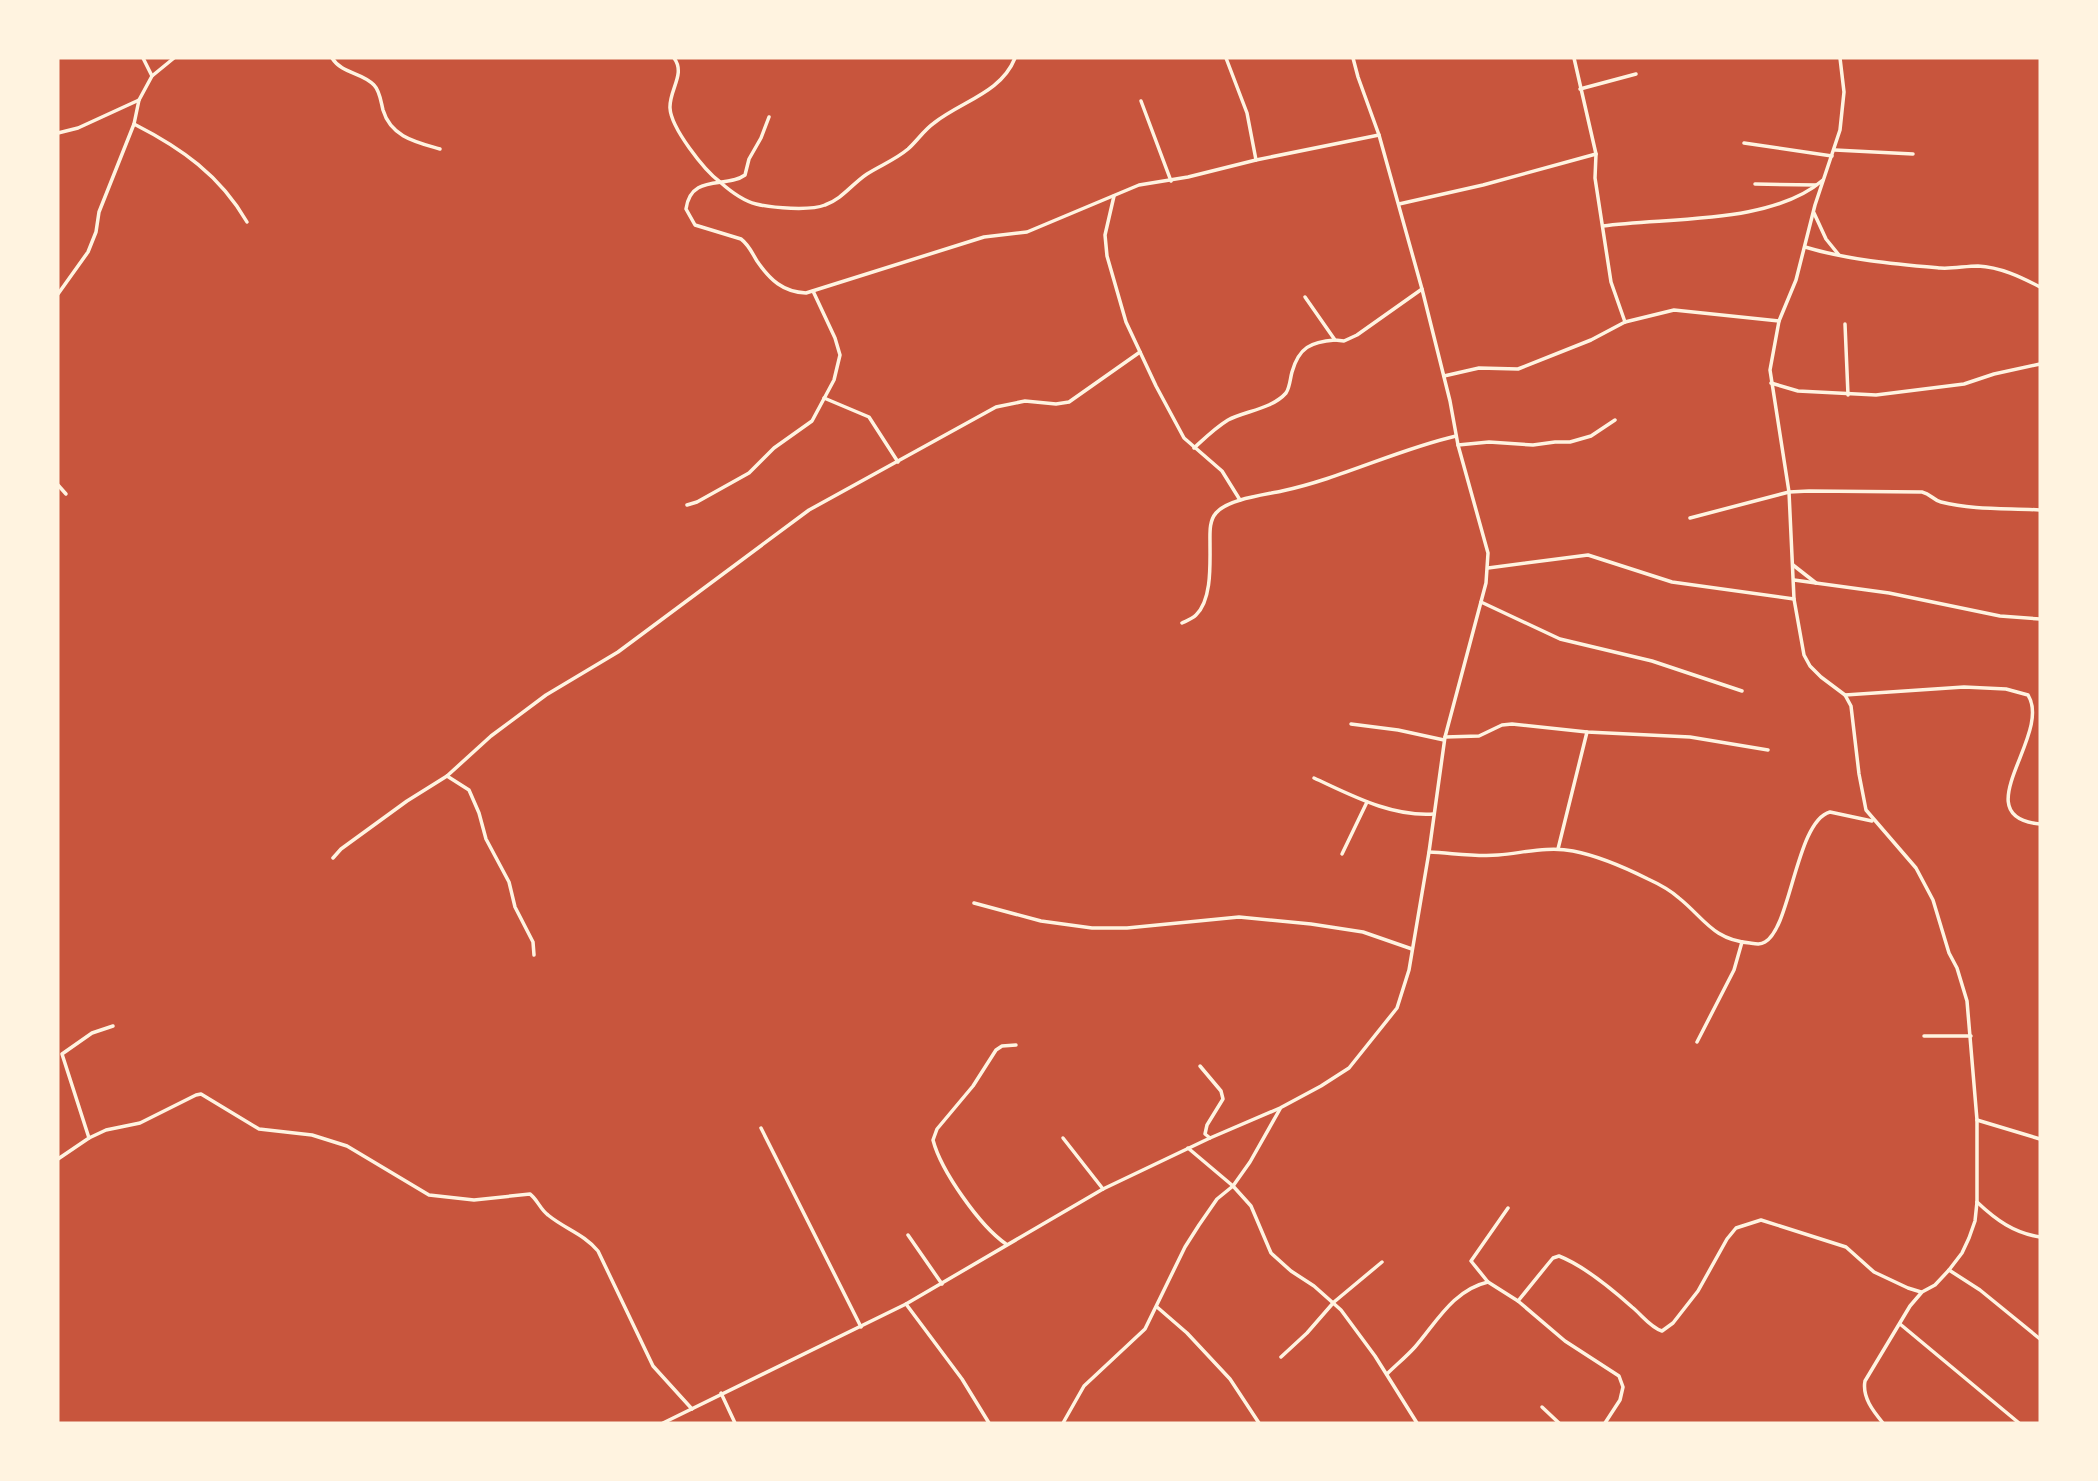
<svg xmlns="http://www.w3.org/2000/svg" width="2098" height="1481" font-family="Quicksand,sans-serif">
<rect width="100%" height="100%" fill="#c8553d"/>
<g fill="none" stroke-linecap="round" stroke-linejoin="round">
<!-- minor -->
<g stroke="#fff3e0" stroke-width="3.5">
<path d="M 143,58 L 152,76"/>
<path d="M 332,58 C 342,74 362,72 374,85 C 380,91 381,102 383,110 C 391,137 416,142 440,149"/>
<path d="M 674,58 C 686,74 669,90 670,108 C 671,128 704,170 720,182 C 729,190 744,201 756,204 C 772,208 810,211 825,205 C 842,199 852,184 867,174 C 881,165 895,160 908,149 C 917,141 924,130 934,123 C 962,101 1001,93 1015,58"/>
<path d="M 1226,58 L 1247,113 L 1256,160"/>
<path d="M 1574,58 L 1596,154 L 1595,178 L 1611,282 L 1625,322"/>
<path d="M 1840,58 L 1844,92 L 1840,130 L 1815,205 L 1796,280 L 1779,321 L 1770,370 L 1789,492 L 1794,599 L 1804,655 L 1810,666 L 1821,677 L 1845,695 L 1851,706 L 1859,774 L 1866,810 L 1916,868 L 1933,900 L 1949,953 L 1957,968 L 1967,1001 L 1977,1120 L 1977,1202 L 1975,1221 L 1969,1238 L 1962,1253 L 1949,1270 L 1935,1285 L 1922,1292 L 1910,1306 L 1865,1381 C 1862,1397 1873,1411 1883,1423"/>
<path d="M 1580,89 L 1636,74"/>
<path d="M 1141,101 L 1171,181"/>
<path d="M 769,117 L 761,138 L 749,159 L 745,175 C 726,189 691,173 686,209 L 695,225 L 741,239 C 749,245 752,253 757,261 C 770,280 783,292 806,293 L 984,237 L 1027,232 L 1139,185 L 1188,177 L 1256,160 L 1379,135"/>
<path d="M 134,124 C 181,148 220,175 247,222"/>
<path d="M 58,133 L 78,128 L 139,100"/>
<path d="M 1744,143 L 1832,156"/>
<path d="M 1835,150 L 1913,154"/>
<path d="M 1755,184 L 1816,185"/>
<path d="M 1114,196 L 1105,235 L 1107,256 L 1126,322 L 1156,386 L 1184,438 L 1222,471 L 1240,500"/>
<path d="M 1399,204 L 1483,185 L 1596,154"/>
<path d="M 1814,213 L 1826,239 L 1839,255"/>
<path d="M 1603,226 C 1668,217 1771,225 1823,180"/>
<path d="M 1805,247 C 1848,260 1895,264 1940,268 C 1953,269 1965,266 1978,266 C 2000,267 2021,277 2040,287"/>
<path d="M 58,294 L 88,252 L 96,232 L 99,212 L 134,124 L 139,100 L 152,76 L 174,58"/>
<path d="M 1305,297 L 1335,340 L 1344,341 L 1357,335 L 1422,289"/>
<path d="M 1845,324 L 1848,395"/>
<path d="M 1444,376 L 1479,368 L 1518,369 L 1591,340 L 1625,322 L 1674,310 L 1779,321"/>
<path d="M 1771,383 L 1798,391 L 1876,395 L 1964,384 L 1994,374 L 2040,364"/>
<path d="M 824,398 L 869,417 L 898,462"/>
<path d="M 1458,445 L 1489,442 L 1533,445 L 1555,442 L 1570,442 L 1591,436 L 1615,420"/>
<path d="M 1194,448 C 1205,438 1215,428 1228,420 C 1245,411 1272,409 1286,393 C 1290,387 1290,379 1292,372 C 1299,347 1311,342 1335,340"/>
<path d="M 58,485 L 66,494"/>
<path d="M 687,505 L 697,502 L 749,473 L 774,448 L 812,421 L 834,380 L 840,355 L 835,338 L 813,291"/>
<path d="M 1690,518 L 1789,492 L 1809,491 L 1922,492 C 1931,494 1933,500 1941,502 C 1973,510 2007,508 2040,510"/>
<path d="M 1793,565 L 1816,583"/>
<path d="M 1488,568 L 1588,555 L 1672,582 L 1794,599"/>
<path d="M 1794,580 L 1889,593 L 2000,616 L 2040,619"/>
<path d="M 1481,602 L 1560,639 L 1652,661 L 1742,691"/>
<path d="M 1182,623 C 1186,621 1192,619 1196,615 C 1212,600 1210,564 1210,543 C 1210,533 1209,521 1216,513 C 1228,499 1264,495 1282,491 C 1342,478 1396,450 1456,436"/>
<path d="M 1845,695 L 1964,687 L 2006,689 L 2028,695 C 2053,735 1963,817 2040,824"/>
<path d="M 1351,724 L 1398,730 L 1444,740"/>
<path d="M 1445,737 L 1479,736 L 1502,725 L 1512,724 L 1587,732 L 1690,737 L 1768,750"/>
<path d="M 447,776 L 469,790 L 479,813 L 486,839 L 509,882 L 515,907 L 533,942 L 534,955"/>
<path d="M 1314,778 C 1351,795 1391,817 1434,814"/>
<path d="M 1558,849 L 1587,732"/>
<path d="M 1429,852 C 1452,853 1476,857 1498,855 C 1523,853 1548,846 1573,851 C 1599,856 1624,867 1648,879 C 1659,884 1670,890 1679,898 C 1704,918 1713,940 1750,943 C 1756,944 1760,945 1765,942 C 1791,928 1796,821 1830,812 L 1872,821"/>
<path d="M 1342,854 L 1367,802"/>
<path d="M 333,858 L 341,849 L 407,801 L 447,776 L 491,736 L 546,695 L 618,652 L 809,510 L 996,407 L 1025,401 L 1056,404 L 1069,402 L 1140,352"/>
<path d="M 974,903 L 1041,921 L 1092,928 L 1127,928 L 1239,917 L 1311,924 L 1363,932 L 1412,949"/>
<path d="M 1924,1036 L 1971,1036"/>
<path d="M 1697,1042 L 1734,970 L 1742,942"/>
<path d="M 1200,1066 L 1221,1091 L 1223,1099 L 1207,1125 L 1205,1134 L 1210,1138"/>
<path d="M 1977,1120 L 2040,1139"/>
<path d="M 761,1128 L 861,1327"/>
<path d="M 89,1138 L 62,1054 L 92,1033 L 113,1026"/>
<path d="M 1063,1138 L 1103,1189"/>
<path d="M 1188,1148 L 1233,1186 L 1251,1206 L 1271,1253 L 1291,1271 L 1314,1286 L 1341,1310 L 1375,1356 L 1417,1423"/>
<path d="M 58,1159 L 89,1138 L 106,1130 L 140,1123 L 196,1095 L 201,1094 L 259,1129 L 312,1135 L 347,1146 L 429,1195 L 474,1200 L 530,1194 C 537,1199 540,1209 548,1215 C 565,1229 584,1234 598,1251 L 653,1366 L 692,1409"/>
<path d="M 1977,1202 C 1996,1220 2014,1233 2040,1237"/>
<path d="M 908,1235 L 942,1284"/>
<path d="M 1006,1244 C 980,1226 941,1171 933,1140 L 937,1129 L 973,1086 L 996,1050 L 1002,1046 L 1016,1045"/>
<path d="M 1949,1270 L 1980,1290 L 2040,1339"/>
<path d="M 1488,1282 L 1471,1261 L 1508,1208"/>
<path d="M 1518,1301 L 1565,1341 L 1619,1376 L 1623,1387 L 1620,1400 L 1605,1423"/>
<path d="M 906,1304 L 962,1379 L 989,1423"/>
<path d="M 1157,1307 L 1187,1333 L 1230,1379 L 1259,1423"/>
<path d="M 1900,1324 L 2019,1423"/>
<path d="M 1281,1357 L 1307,1333 L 1334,1302 L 1382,1262"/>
<path d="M 1387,1374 C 1396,1365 1406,1357 1415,1347 C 1436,1323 1453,1290 1488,1282 L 1518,1301 L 1548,1264 L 1553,1258 L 1559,1256 C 1582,1265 1613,1290 1632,1307 C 1642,1315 1650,1327 1662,1331 L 1673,1323 L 1698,1291 L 1727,1239 L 1736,1228 L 1761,1220 L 1846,1247 L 1874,1272 L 1908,1288 L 1921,1292"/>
<path d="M 721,1393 L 735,1423"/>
<path d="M 1542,1407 L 1559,1423"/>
<path d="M 663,1423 L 906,1304 L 1103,1189 L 1210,1138 L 1280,1108 L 1321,1086 L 1349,1068 L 1397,1008 L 1409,970 L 1429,852 L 1445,737 L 1486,583 L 1488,553 L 1458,445 L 1450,401 L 1422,289 L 1379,135 L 1358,77 L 1353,58"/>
<path d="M 1063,1423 L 1084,1386 L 1145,1329 L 1185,1247 L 1199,1225 L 1217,1199 L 1233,1186 L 1250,1162 L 1280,1109"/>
</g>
</g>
<!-- border -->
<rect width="2098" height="1481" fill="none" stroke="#fff3e0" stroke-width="119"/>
</svg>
